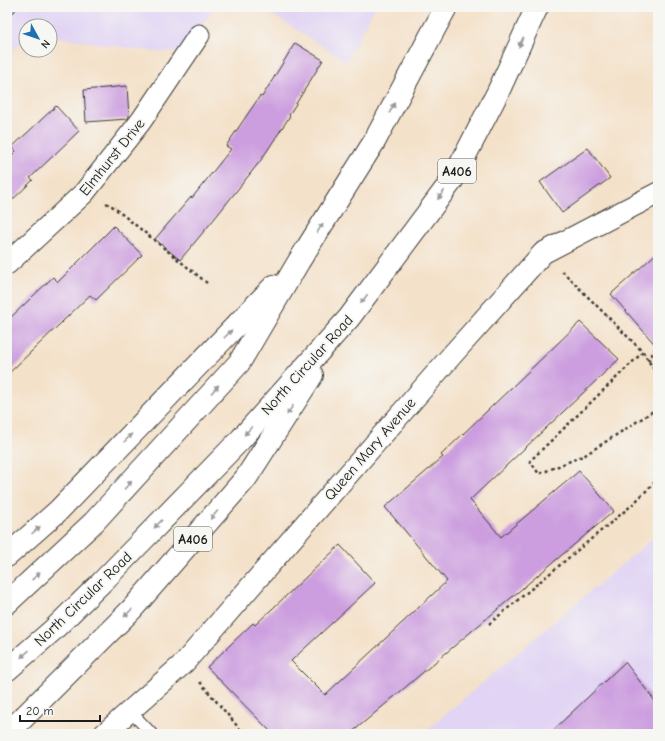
<svg xmlns="http://www.w3.org/2000/svg" width="665" height="741" font-family="'Comic Neue',sans-serif">
<rect width="100%" height="100%" fill="#f6f6f2"/>
<filter id="ink" filterUnits="userSpaceOnUse"><feTurbulence type="fractalNoise" baseFrequency=".025" numOctaves="2"/><feDisplacementMap in="SourceGraphic" scale="8" xChannelSelector="R" yChannelSelector="G"/><feConvolveMatrix kernelMatrix="1 2 1 2 8 2 1 2 1" color-interpolation-filters="sRGB"/></filter>
<filter id="wash" filterUnits="userSpaceOnUse"><feTurbulence type="fractalNoise" baseFrequency=".012" numOctaves="4" result="noise"/><feDisplacementMap in="SourceGraphic" scale="16" xChannelSelector="R" yChannelSelector="G"/><feGaussianBlur stdDeviation="0.9" result="paint"/><feColorMatrix in="noise" values="0 0 0 0 0 0 0 0 0 0 0 0 0 0 0 0 0 1.4 0 .05"/><feComposite in="paint" operator="in"/></filter>
<g filter="url(#wash)">
<rect width="100%" height="100%" fill="#f4e1c9"/>
<!-- built -->
<g fill="#e1d4f4">
<path d="M 7,7 L 215,7 L 183,51 L 155,52 L 50,36 L 50,26 L 26,26 L 26,38 L 7,55 Z"/>
<path d="M 260,7 L 375,7 L 346,61 Z"/>
<path d="M 658,534 L 658,734 L 422,734 Z"/>
</g>
<g id="blocks">
<!-- building -->
<g fill="#cc9edf">
<path d="M 295,43 L 323,60 L 289,115 L 290,116 L 261,160 L 215,218 L 180,260 L 155,239 L 191,197 L 192,198 L 231,149 L 226,146 L 260,96 L 262,97 Z"/>
<path d="M 127,86 L 129,117 L 127,119 L 86,122 L 84,90 Z"/>
<path d="M 56,106 L 79,131 L 30,178 L 33,180 L 7,205 L 7,154 L 10,157 L 16,151 L 12,147 Z"/>
<path d="M 588,148 L 610,178 L 562,213 L 540,182 Z"/>
<path d="M 114,226 L 142,255 L 96,300 L 90,295 L 7,375 L 7,321 L 53,277 L 58,282 Z"/>
<path d="M 658,252 L 658,348 L 611,294 Z"/>
<path d="M 580,322 L 619,359 L 470,500 L 501,537 L 579,471 L 614,511 L 350,734 L 273,734 L 207,667 L 253,623 L 255,625 L 340,545 L 375,583 L 291,661 L 325,695 L 447,581 L 385,507 L 443,457 L 441,455 Z"/>
<path d="M 625,662 L 658,705 L 658,734 L 549,734 Z"/>
</g>
</g>
</g>
<g filter="url(#ink)">
<use href="#blocks" fill-opacity="0" stroke="#3c3a36" stroke-width="1"/>
<g fill="none" stroke-linecap="round" stroke-linejoin="round">
<defs>
<g id="service">
<path d="M 7,9 L 10,7"/>
<path d="M 130,711 L 152,734"/>
</g>
<g id="minor">
<path d="M 7,264 L 84,193 L 141,121 L 199,35"/>
<path d="M 104,734 L 184,663 L 452,355 L 543,253 L 658,193"/>
</g>
<g id="trunk">
<path d="M 7,556 L 58,511 L 274,286"/>
<path d="M 7,603 L 94,522 L 239,363 L 299,261 L 374,142 L 446,7"/>
<path d="M 7,670 L 53,630 L 103,581 L 241,439 L 349,318 L 453,179 L 498,92 L 537,7"/>
<path d="M 7,734 L 132,609 L 246,478 L 312,375"/>
</g>
</defs>
<!-- service casing -->
<use href="#service" stroke="#3c3a36" stroke-width="13"/>
<!-- minor casing -->
<use href="#minor" stroke="#3c3a36" stroke-width="23"/>
<!-- trunk casing -->
<use href="#trunk" stroke="#3c3a36" stroke-width="24"/>
<!-- path -->
<g stroke="#3c3a36" stroke-width="2.5" stroke-dasharray="3 3" stroke-linecap="butt">
<path d="M 106,203 L 112,206 L 207,283"/>
<path d="M 562,271 L 643,352 L 658,376"/>
<path d="M 643,352 L 530,461 L 539,474 L 585,455 L 658,408"/>
<path d="M 648,361 L 658,344"/>
<path d="M 489,624 L 632,505 L 658,479"/>
<path d="M 200,682 L 244,734"/>
</g>
<!-- service -->
<use href="#service" stroke="#fff" stroke-width="11"/>
<!-- minor -->
<use href="#minor" stroke="#fff" stroke-width="21"/>
<!-- trunk -->
<use href="#trunk" stroke="#fff" stroke-width="22"/>
</g>
<!-- one-way arrows -->
<defs><path id="oneway-solid" d="M-6-.8H1V-3.2L6.5 0L1 3.2V.8H-6Z"/></defs>
<g fill="#999">
<use href="#oneway-solid" transform="translate(521 42) rotate(115)"/>
<use href="#oneway-solid" transform="translate(392 108) rotate(-62)"/>
<use href="#oneway-solid" transform="translate(441 195) rotate(127)"/>
<use href="#oneway-solid" transform="translate(320 228) rotate(-58)"/>
<use href="#oneway-solid" transform="translate(364 299) rotate(127)"/>
<use href="#oneway-solid" transform="translate(228 334) rotate(-46)"/>
<use href="#oneway-solid" transform="translate(215 389) rotate(-48)"/>
<use href="#oneway-solid" transform="translate(290 410) rotate(123)"/>
<use href="#oneway-solid" transform="translate(248 431) rotate(132)"/>
<use href="#oneway-solid" transform="translate(128 438) rotate(-46)"/>
<use href="#oneway-solid" transform="translate(128 485) rotate(-48)"/>
<use href="#oneway-solid" transform="translate(214 515) rotate(131)"/>
<use href="#oneway-solid" transform="translate(158 524) rotate(134)"/>
<use href="#oneway-solid" transform="translate(36 530) rotate(-42)"/>
<use href="#oneway-solid" transform="translate(36 576) rotate(-43)"/>
<use href="#oneway-solid" transform="translate(128 613) rotate(135)"/>
<use href="#oneway-solid" transform="translate(25 654) rotate(139)"/>
</g>
</g>
<g text-anchor="middle" stroke-width="4" stroke-linejoin="round" paint-order="stroke">
<!-- shield labels -->
<g fill="#f6f6f2" stroke="#5d5d5c" stroke-width="1">
<rect x="438" y="159" width="38" height="24" rx="3"/>
<rect x="174" y="527" width="38" height="24" rx="3"/>
</g>
<g font-size="14" font-weight="bold" fill="#1c1c1c">
<text x="457" y="176">A406</text>
<text x="193" y="544">A406</text>
</g>
<!-- street labels -->
<g font-size="15" fill="#1c1c1c" stroke="#f6f6f2">
<text transform="translate(112 157) rotate(-51)" y="5">Elmhurst Drive</text>
<text transform="translate(307 365) rotate(-48)" y="5">North Circular Road</text>
<text transform="translate(370 449) rotate(-49)" y="5">Queen Mary Avenue</text>
<text transform="translate(83 599) rotate(-44)" y="5">North Circular Road</text>
</g>
</g>
<!-- margin -->
<rect width="665" height="741" fill="none" stroke="#f6f6f2" stroke-width="24"/>
<!-- north arrow -->
<g transform="translate(38 38) rotate(130)"><circle r="19" fill="#f6f6f2" stroke="#9f9f9c"/>
<path d="M0-3L7 15L0 10L-7 15Z" fill="#1f6fb2"/>
<text y="-6" font-size="11" font-weight="bold" text-anchor="middle" fill="#1c1c1c">N</text>
</g>
<!-- scale -->
<path d="M20 715v6h80v-6" fill="none" stroke="#1c1c1c" stroke-width="2"/>
<text x="26" y="715" font-size="12" fill="#1c1c1c" stroke="#f6f6f2" stroke-width="3" paint-order="stroke">20 m</text>
</svg>
